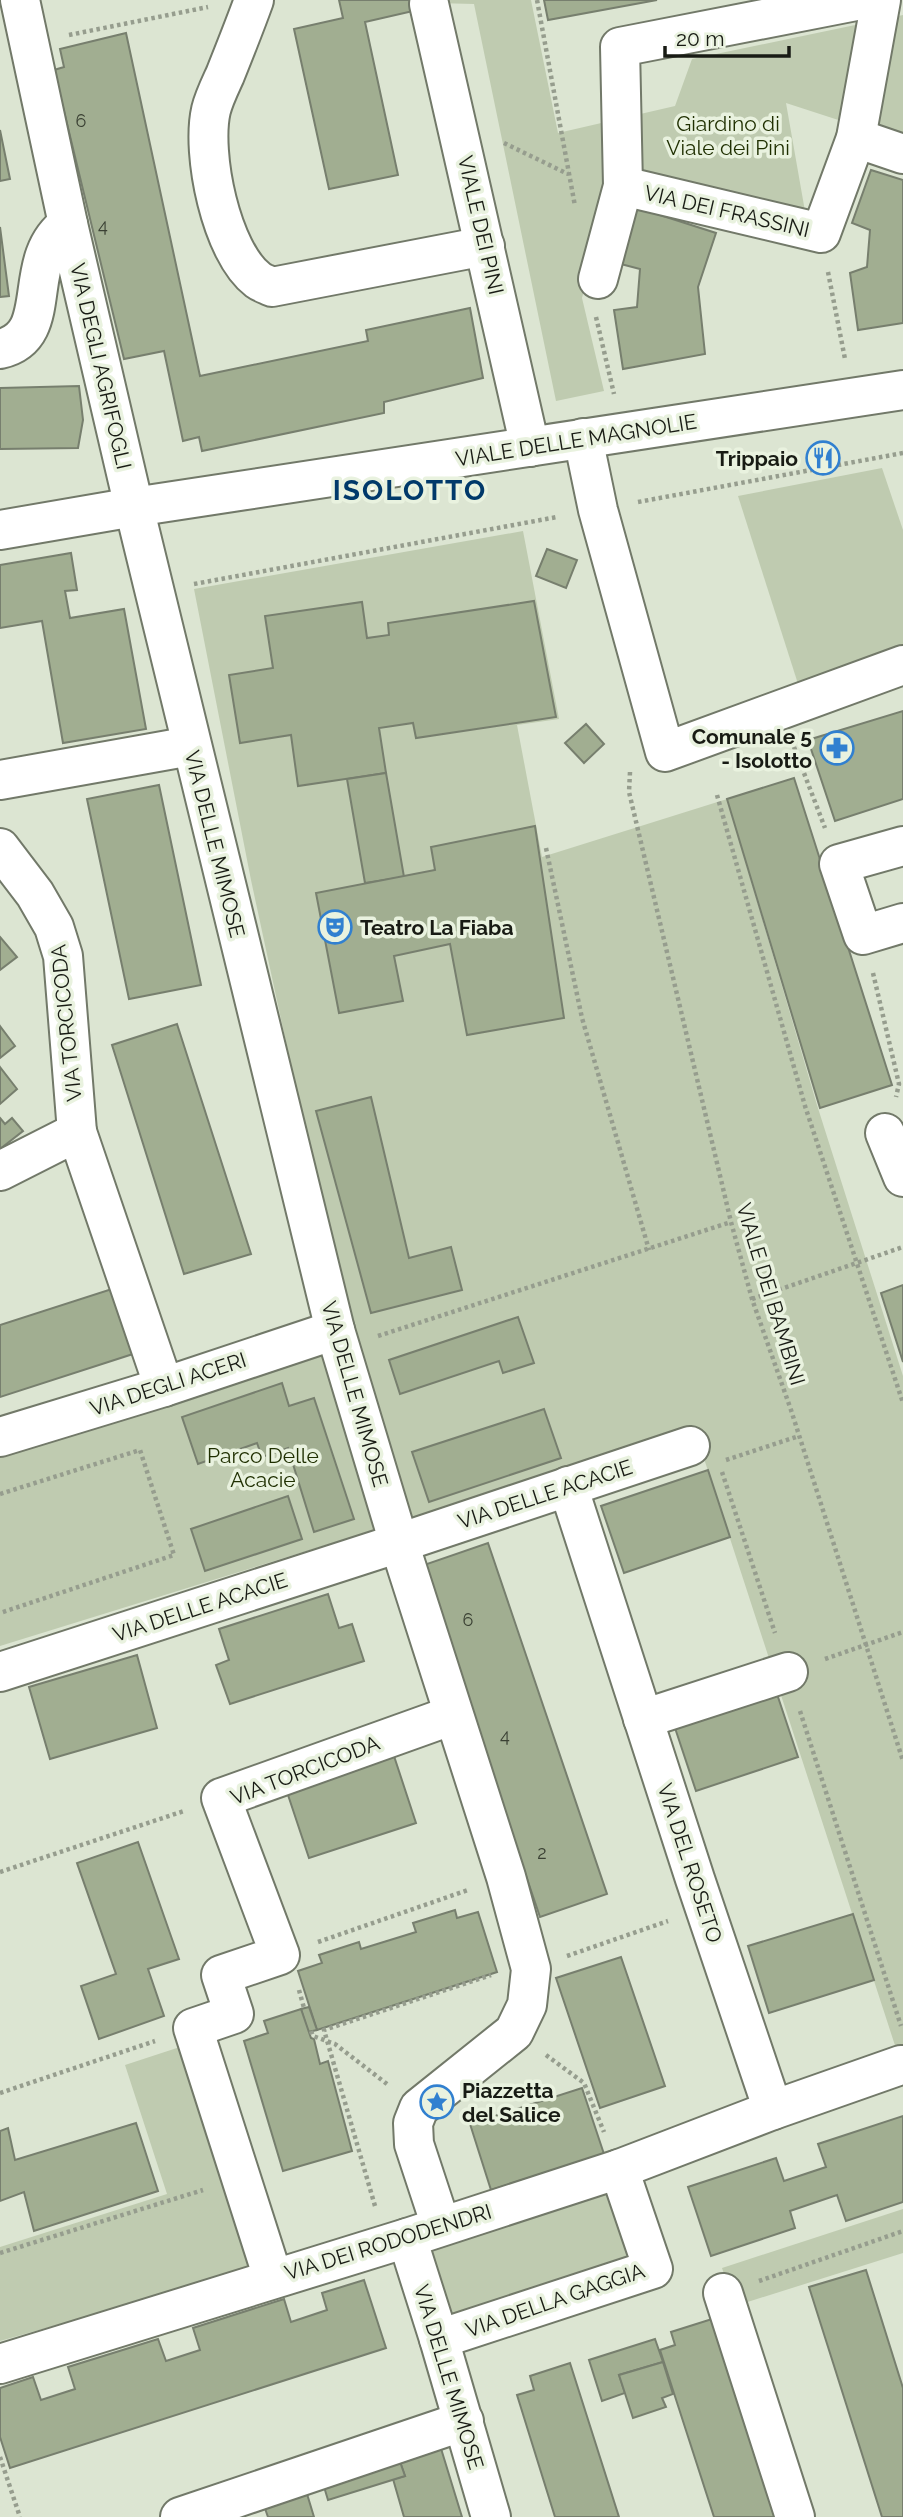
<svg xmlns="http://www.w3.org/2000/svg" width="903" height="2517" font-family="Raleway,sans-serif">
	<style>
		.green { fill: #bfcbb0 }
		.building { fill: #a1ae91; stroke: #777f6e; stroke-width: 2 }
		.lines { fill: none; stroke-linecap: round; stroke-linejoin: round }
		.minor-casing { stroke: #727969; stroke-width: 42 }
		.path { stroke: #969d8e; stroke-width: 4.5; stroke-dasharray: 3.5 3.5; stroke-linecap: butt }
		.minor { stroke: #fff; stroke-width: 38 }
		.labels { text-anchor: middle; dominant-baseline: central; stroke-width: 7; stroke-linejoin: round; paint-order: stroke }
		.number-label { font-size: 18px; fill: #3a4033 }
		.park-label { font-size: 21px; fill: #1f2f00; stroke: #e9f2df }
		.street-label { font-size: 21px; fill: #181b14; stroke: #e9f2df }
		.poi-label { font-size: 21px; font-weight: bold; fill: #181b14; stroke: #e9f2df; text-anchor: end }
		.district-label { font-size: 28px; font-weight: bold; letter-spacing: 2px; fill: #01396a; stroke: #e9f2df }
	</style>
	<rect width="100%" height="100%" fill="#dce5d2"/>
	<!-- green -->
	<g class="green">
		<path d="M 434,0 L 531,0 L 558,133 L 675,106 L 692,59 L 903,15 L 903,141 L 786,103 L 806,217 L 614,171 L 582,298 L 604,391 L 556,401 L 474,4 L 435,3 Z"/>
		<path d="M 882,468 L 903,530 L 903,654 L 799,687 L 738,496 Z"/>
		<path d="M 523,531 L 559,719 L 517,725 L 542,857 L 727,799 L 817,1105 L 903,1376 L 903,2070 L 695,1431 L 402,1529 L 348,1330 L 251,880 L 194,589 Z"/>
		<path d="M 325,1349 L 381,1528 L 0,1646 L 0,1452 Z"/>
		<path d="M 183,2046 L 255,2269 L 0,2341 L 0,2247 L 167,2194 L 125,2065 Z"/>
		<path d="M 612,2182 L 640,2262 L 447,2327 L 421,2246 Z"/>
		<path d="M 903,2209 L 903,2253 L 735,2306 L 722,2268 Z"/>
	</g>
	<!-- building -->
	<g class="building">
		<path d="M 339,0 L 410,0 L 413,11 L 365,22 L 398,175 L 329,189 L 294,29 L 343,18 Z"/>
		<path d="M 544,0 L 657,0 L 548,20 Z"/>
		<path d="M 126,33 L 200,376 L 368,341 L 366,330 L 470,308 L 483,378 L 384,402 L 384,413 L 202,451 L 199,437 L 183,441 L 164,351 L 124,359 L 54,70 L 64,67 L 60,49 Z"/>
		<path d="M 0,130 L 10,179 L 0,181 Z"/>
		<path d="M 871,170 L 903,180 L 903,323 L 858,330 L 850,273 L 867,267 L 870,230 L 852,223 Z"/>
		<path d="M 635,207 L 716,233 L 698,287 L 705,354 L 623,369 L 614,310 L 637,307 L 640,269 L 617,263 Z"/>
		<path d="M 0,227 L 9,296 L 0,297 Z"/>
		<path d="M 79,386 L 83,420 L 78,448 L 0,449 L 0,388 Z"/>
		<path d="M 547,549 L 577,560 L 566,588 L 536,576 Z"/>
		<path d="M 71,553 L 77,590 L 65,591 L 70,618 L 124,609 L 146,729 L 63,743 L 42,621 L 0,628 L 0,565 Z"/>
		<path d="M 534,601 L 556,717 L 416,738 L 413,723 L 379,728 L 386,773 L 298,786 L 291,735 L 240,743 L 229,675 L 273,668 L 265,616 L 362,602 L 367,638 L 389,635 L 388,623 Z"/>
		<path d="M 903,711 L 903,799 L 835,821 L 808,740 Z"/>
		<path d="M 586,724 L 604,744 L 584,763 L 565,743 Z"/>
		<path d="M 386,773 L 404,877 L 365,883 L 347,779 Z"/>
		<path d="M 794,778 L 892,1085 L 820,1108 L 727,799 Z"/>
		<path d="M 159,785 L 201,985 L 129,999 L 87,799 Z"/>
		<path d="M 535,826 L 564,1018 L 467,1035 L 450,944 L 394,956 L 403,1001 L 339,1013 L 316,893 L 435,870 L 431,847 Z"/>
		<path d="M 0,937 L 17,957 L 0,970 Z"/>
		<path d="M 177,1024 L 251,1254 L 184,1274 L 112,1045 Z"/>
		<path d="M 0,1026 L 15,1046 L 0,1058 Z"/>
		<path d="M 0,1067 L 17,1089 L 0,1104 Z"/>
		<path d="M 371,1097 L 409,1258 L 451,1247 L 462,1290 L 371,1313 L 316,1111 Z"/>
		<path d="M 0,1118 L 5,1124 L 12,1118 L 23,1131 L 0,1149 Z"/>
		<path d="M 903,1285 L 903,1362 L 881,1293 Z"/>
		<path d="M 115,1288 L 136,1353 L 0,1397 L 0,1325 Z"/>
		<path d="M 518,1317 L 534,1363 L 503,1373 L 499,1361 L 400,1394 L 389,1360 Z"/>
		<path d="M 282,1383 L 289,1406 L 314,1398 L 354,1519 L 314,1532 L 288,1448 L 262,1457 L 257,1443 L 198,1464 L 182,1417 Z"/>
		<path d="M 544,1409 L 561,1458 L 429,1502 L 412,1452 Z"/>
		<path d="M 708,1470 L 730,1537 L 624,1573 L 601,1506 Z"/>
		<path d="M 288,1496 L 302,1539 L 205,1571 L 191,1529 Z"/>
		<path d="M 488,1543 L 607,1894 L 540,1917 L 421,1566 Z"/>
		<path d="M 328,1594 L 339,1628 L 352,1624 L 364,1661 L 230,1704 L 216,1665 L 229,1660 L 219,1629 Z"/>
		<path d="M 137,1655 L 157,1728 L 50,1759 L 29,1687 Z"/>
		<path d="M 777,1694 L 798,1757 L 696,1791 L 675,1728 Z"/>
		<path d="M 393,1753 L 416,1823 L 309,1858 L 286,1789 Z"/>
		<path d="M 138,1842 L 179,1959 L 148,1969 L 164,2016 L 99,2039 L 81,1986 L 116,1974 L 77,1863 Z"/>
		<path d="M 455,1910 L 457,1918 L 478,1912 L 497,1972 L 317,2030 L 298,1971 L 322,1963 L 319,1955 L 359,1942 L 361,1949 L 416,1932 L 413,1923 Z"/>
		<path d="M 853,1914 L 874,1980 L 769,2013 L 748,1946 Z"/>
		<path d="M 621,1957 L 665,2086 L 600,2108 L 556,1978 Z"/>
		<path d="M 309,2007 L 317,2030 L 308,2032 L 301,2009 Z"/>
		<path d="M 301,2009 L 311,2038 L 314,2039 L 320,2064 L 328,2061 L 352,2151 L 283,2171 L 244,2041 L 268,2033 L 264,2021 Z"/>
		<path d="M 582,2088 L 604,2154 L 491,2190 L 470,2124 Z"/>
		<path d="M 903,2116 L 903,2202 L 846,2221 L 837,2195 L 790,2211 L 795,2228 L 711,2256 L 688,2187 L 776,2158 L 784,2181 L 826,2167 L 818,2144 Z"/>
		<path d="M 136,2123 L 158,2191 L 34,2231 L 24,2192 L 0,2201 L 0,2131 L 8,2128 L 15,2160 Z"/>
		<path d="M 866,2270 L 903,2388 L 903,2517 L 882,2517 L 809,2287 Z"/>
		<path d="M 364,2280 L 386,2348 L 10,2468 L 0,2437 L 0,2388 L 33,2377 L 41,2400 L 75,2389 L 68,2367 L 158,2339 L 166,2361 L 200,2350 L 193,2328 L 284,2299 L 291,2322 L 327,2310 L 322,2293 Z"/>
		<path d="M 712,2319 L 777,2517 L 714,2517 L 660,2350 L 675,2345 L 671,2332 Z"/>
		<path d="M 655,2339 L 663,2362 L 619,2375 L 625,2393 L 602,2401 L 589,2360 Z"/>
		<path d="M 663,2362 L 673,2394 L 662,2398 L 666,2407 L 633,2418 L 619,2375 Z"/>
		<path d="M 570,2363 L 619,2517 L 555,2517 L 517,2395 L 534,2390 L 530,2376 Z"/>
		<path d="M 439,2442 L 462,2517 L 404,2517 L 393,2479 L 405,2476 L 398,2456 Z"/>
		<path d="M 398,2456 L 405,2476 L 328,2500 L 322,2480 Z"/>
		<path d="M 304,2484 L 314,2517 L 268,2517 L 261,2497 Z"/>
	</g>
	<g class="lines">
		<defs>
			<g id="minor">
				<path d="M 20,0 L 68,224 L 134,507 L 335,1330 L 399,1543 L 506,1877 L 531,1969 L 527,2005 L 514,2032 L 419,2108 L 413,2123 L 414,2144 L 441,2226"/>
				<path d="M 254,0 C 245,25 235,50 225,75 C 220,86 214,98 211,110 C 201,153 221,252 258,280 C 262,283 268,285 272,287 L 485,246"/>
				<path d="M 429,4 L 530,447"/>
				<path d="M 856,138 L 903,154"/>
				<path d="M 623,186 L 821,233 L 856,138 L 881,0"/>
				<path d="M 598,279 L 623,186 L 620,47 L 861,0"/>
				<path d="M 0,349 C 58,336 18,260 68,224"/>
				<path d="M 583,438 L 598,510 L 665,752 L 903,665"/>
				<path d="M 0,530 L 134,507 L 903,390"/>
				<path d="M 0,780 L 191,746"/>
				<path d="M 903,846 L 839,864 L 863,935 L 903,923"/>
				<path d="M 0,848 L 35,894 L 54,927 L 63,956 L 77,1132 L 0,1171"/>
				<path d="M 77,1132 L 164,1387"/>
				<path d="M 885,1133 L 903,1177"/>
				<path d="M 0,1437 L 164,1387 L 335,1330"/>
				<path d="M 568,1486 L 695,1879 L 773,2110"/>
				<path d="M 0,1672 L 399,1543 L 690,1446"/>
				<path d="M 643,1719 L 788,1672"/>
				<path d="M 407,2238 L 439,2339 L 491,2517"/>
				<path d="M 273,2278 L 193,2028 L 234,2014 L 221,1975 L 280,1955 L 221,1798 L 453,1715"/>
				<path d="M 723,2293 L 795,2517"/>
				<path d="M 439,2339 L 653,2269 L 619,2169"/>
				<path d="M 0,2364 L 407,2238 L 619,2169 L 773,2110 L 901,2065"/>
				<path d="M 180,2517 L 464,2421"/>
			</g>
		</defs>
		<!-- minor casing -->
		<use href="#minor" class="minor-casing"/>
		<!-- path -->
		<g class="path">
			<path d="M 537,0 L 575,206"/>
			<path d="M 69,35 L 208,7"/>
			<path d="M 504,143 L 568,174"/>
			<path d="M 828,272 L 845,359"/>
			<path d="M 596,317 L 614,394"/>
			<path d="M 638,502 L 903,453"/>
			<path d="M 194,584 L 557,517"/>
			<path d="M 794,747 L 825,828"/>
			<path d="M 630,772 L 629,792 L 731,1222 L 752,1299 L 791,1410 L 903,1761"/>
			<path d="M 717,795 L 805,1106 L 903,1403"/>
			<path d="M 546,848 L 582,1018 L 649,1250"/>
			<path d="M 873,973 L 899,1084 L 896,1097"/>
			<path d="M 752,1299 L 903,1247"/>
			<path d="M 378,1336 L 731,1222"/>
			<path d="M 726,1460 L 799,1436"/>
			<path d="M 722,1472 L 775,1633"/>
			<path d="M 0,1494 L 140,1450 L 174,1555 L 0,1613"/>
			<path d="M 825,1659 L 903,1632"/>
			<path d="M 800,1711 L 901,2026"/>
			<path d="M 0,1872 L 184,1811"/>
			<path d="M 318,1942 L 468,1890"/>
			<path d="M 567,1956 L 668,1921"/>
			<path d="M 299,1990 L 304,2008"/>
			<path d="M 311,2031 L 313,2036 L 335,2044 L 387,2084"/>
			<path d="M 546,2055 L 584,2083 L 604,2132"/>
			<path d="M 0,2093 L 155,2041"/>
			<path d="M 375,2206 L 324,2030 L 491,1975"/>
			<path d="M 0,2253 L 203,2190"/>
			<path d="M 759,2281 L 903,2231"/>
			<path d="M 0,2457 L 20,2517"/>
		</g>
		<!-- minor -->
		<use href="#minor" class="minor"/>
	</g>
	<!-- icons -->
	<defs>
		<symbol id="restaurant-ring" viewBox="-11 -11 22 22"><circle r="9.5" fill="#e9f2df" stroke="#3180d0" stroke-width="1.5"/><path d="M-5-6h1v4h1v-4h1v4h1v-4h1v5L-1.5 .5V6h-2V.5L-5-1ZM5-6V6H3V1.5H1.5Q1.5-4 5-6Z" fill="#3180d0"/></symbol>
		<symbol id="pharmacy-ring" viewBox="-11 -11 22 22"><circle r="9.5" fill="#e9f2df" stroke="#3180d0" stroke-width="1.5"/><path d="M-2-6h4v4h4v4h-4v4h-4v-4h-4v-4h4Z" fill="#3180d0"/></symbol>
		<symbol id="theatre-ring" viewBox="-11 -11 22 22"><circle r="9.5" fill="#e9f2df" stroke="#3180d0" stroke-width="1.5"/><path d="M-5-5.5Q0-4 5-5.5V0Q5 5 0 6Q-5 5-5 0ZM-3.3-2.5H-1v1.5H-3.3ZM1-2.5H3.3v1.5H1ZM-2.8 1Q0 5.5 2.8 1Z" fill="#3180d0"/></symbol>
		<symbol id="sight-ring" viewBox="-11 -11 22 22"><circle r="9.5" fill="#e9f2df" stroke="#3180d0" stroke-width="1.5"/><path d="M0-6L1.8-2.2L6-1.7L2.9 1.2L3.7 5.4L0 3.3L-3.7 5.4L-2.9 1.2L-6-1.7L-1.8-2.2Z" fill="#3180d0"/></symbol>
	</defs>
	<g fill-rule="evenodd">
		<use href="#restaurant-ring" x="804" y="439" width="38" height="38"/>
		<use href="#pharmacy-ring" x="818" y="729" width="38" height="38"/>
		<use href="#theatre-ring" x="316" y="908" width="38" height="38"/>
		<use href="#sight-ring" x="418" y="2083" width="38" height="38"/>
	</g>
	<g class="labels">
		<!-- number labels -->
		<g class="number-label">
			<text x="81" y="120">6</text>
			<text x="103" y="225">4</text>
			<text x="468" y="1619">6</text>
			<text x="505" y="1735">4</text>
			<text x="542" y="1852">2</text>
		</g>
		<!-- park labels -->
		<g class="park-label">
			<text x="728" y="123">Giardino di<tspan x="728" dy="24">Viale dei Pini</tspan></text>
			<text x="263" y="1455">Parco Delle<tspan x="263" dy="24">Acacie</tspan></text>
		</g>
		<!-- street labels -->
		<g class="street-label">
			<text transform="translate(727 211) rotate(13)">VIA DEI FRASSINI</text>
			<text transform="translate(481 225) rotate(77)">VIALE DEI PINI</text>
			<text transform="translate(101 366) rotate(77)">VIA DEGLI AGRIFOGLI</text>
			<text transform="translate(576 440) rotate(-9)">VIALE DELLE MAGNOLIE</text>
			<text transform="translate(215 844) rotate(76)">VIA DELLE MIMOSE</text>
			<text transform="translate(66 1023) rotate(-96)">VIA TORCICODA</text>
			<text transform="translate(771 1294) rotate(73)">VIALE DEI BAMBINI</text>
			<text transform="translate(168 1384) rotate(-18)">VIA DEGLI ACERI</text>
			<text transform="translate(355 1394) rotate(74)">VIA DELLE MIMOSE</text>
			<text transform="translate(545 1494) rotate(-18)">VIA DELLE ACACIE</text>
			<text transform="translate(200 1607) rotate(-18)">VIA DELLE ACACIE</text>
			<text transform="translate(305 1770) rotate(-21)">VIA TORCICODA</text>
			<text transform="translate(690 1863) rotate(72)">VIA DEL ROSETO</text>
			<text transform="translate(388 2242) rotate(-17)">VIA DEI RODODENDRI</text>
			<text transform="translate(555 2300) rotate(-19)">VIA DELLA GAGGIA</text>
			<text transform="translate(449 2377) rotate(73)">VIA DELLE MIMOSE</text>
		</g>
		<!-- poi labels -->
		<g class="poi-label">
			<text x="798" y="458">Trippaio</text>
			<text x="812" y="736">Comunale 5<tspan x="812" dy="24">- Isolotto</tspan></text>
			<text x="360" y="927" text-anchor="start">Teatro La Fiaba</text>
			<text x="462" y="2090" text-anchor="start">Piazzetta<tspan x="462" dy="24">del Salice</tspan></text>
		</g>
		<!-- district labels -->
		<g class="district-label">
			<text x="410" y="490">ISOLOTTO</text>
		</g>
	</g>
	<!-- scale -->
	<path d="M665 46v10h124v-10" fill="none" stroke="#181b14" stroke-width="3.5"/>
	<text x="676" y="46" font-size="21" fill="#181b14" stroke="#e9f2df" stroke-width="5" paint-order="stroke">20 m</text>
</svg>
